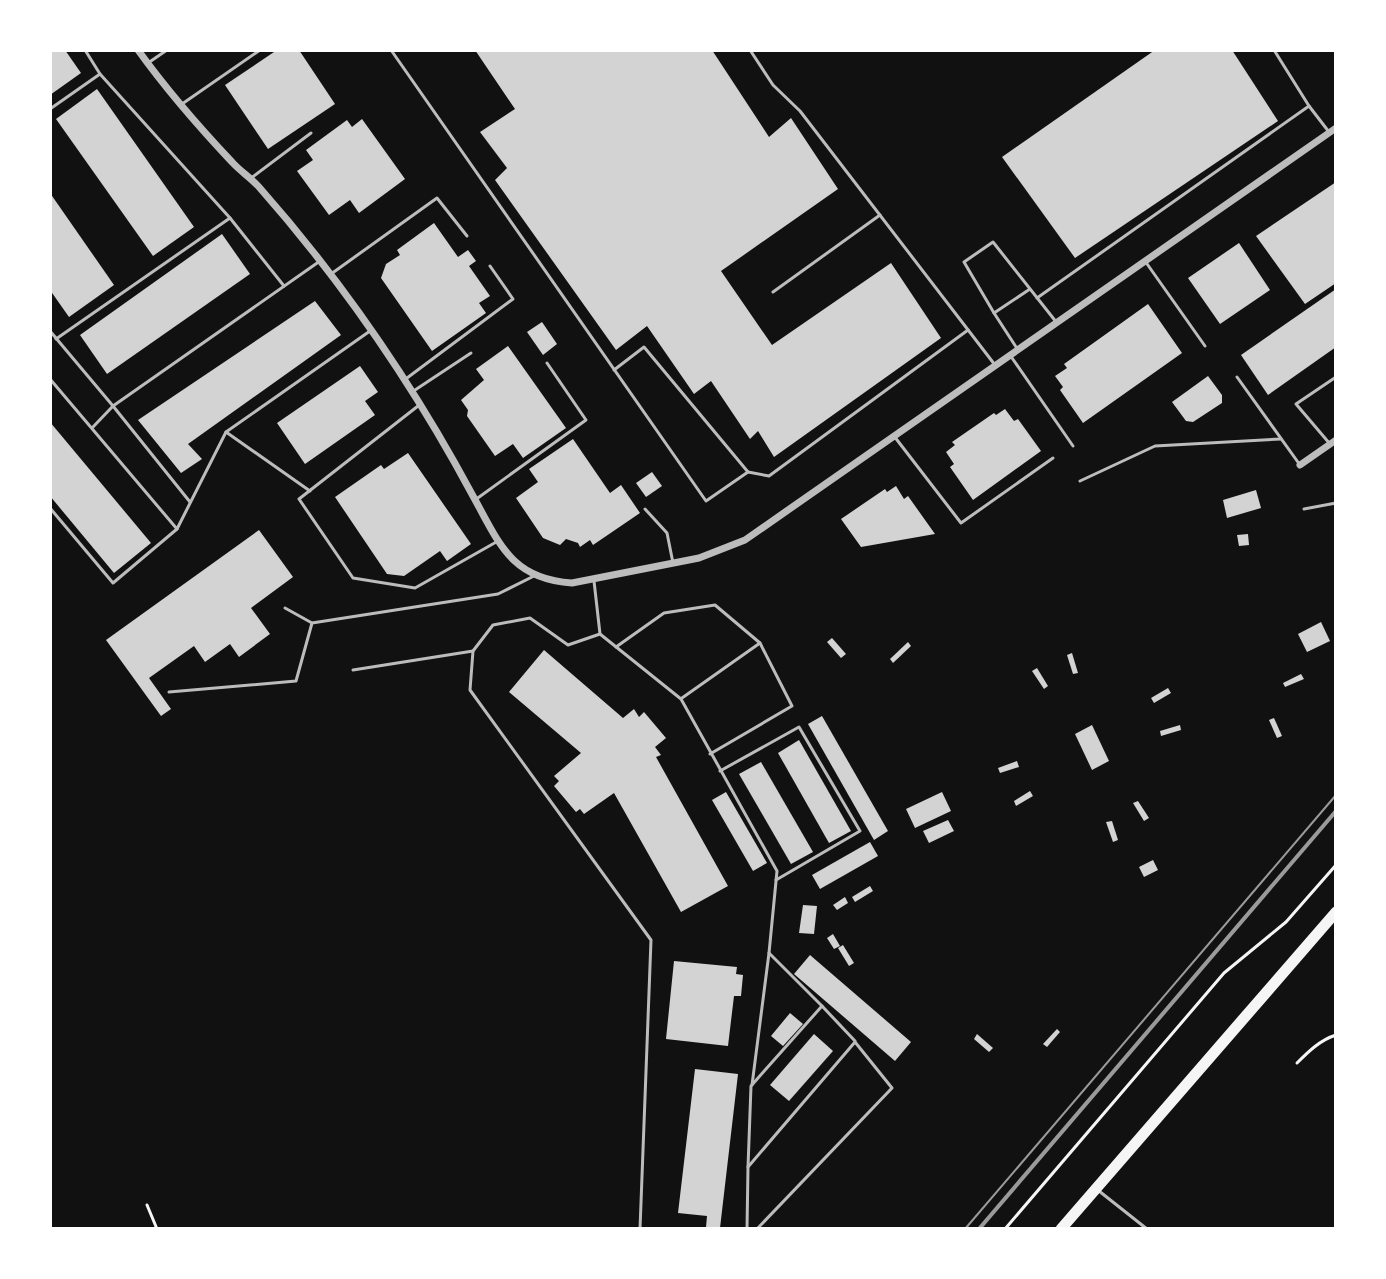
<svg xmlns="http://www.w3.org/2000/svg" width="1386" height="1279" font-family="Quicksand,sans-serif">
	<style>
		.building { fill: #d3d3d3 }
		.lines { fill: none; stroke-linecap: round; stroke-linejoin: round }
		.path { stroke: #f5f5f5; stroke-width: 3 }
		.service { stroke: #bcbcbc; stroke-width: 3 }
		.minor { stroke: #bcbcbc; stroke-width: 7 }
		.primary { stroke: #f5f5f5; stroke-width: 11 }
		.tram { stroke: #9a9a9a; stroke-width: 2 }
		.rail { stroke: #9a9a9a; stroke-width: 4 }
	</style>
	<rect width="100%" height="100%" fill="#111"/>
	<!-- building -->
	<g class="building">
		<path d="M 50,50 L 65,50 L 81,73 L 50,95 Z"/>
		<path d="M 277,50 L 299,50 L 335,104 L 268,149 L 225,85 Z"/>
		<path d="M 475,50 L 712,50 L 769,137 L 791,118 L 838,189 L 721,271 L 772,345 L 891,263 L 941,338 L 774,457 L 758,431 L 750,439 L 711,381 L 694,394 L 647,326 L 616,350 L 495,180 L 507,168 L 480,132 L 515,109 Z"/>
		<path d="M 1155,50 L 1232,50 L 1278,121 L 1075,258 L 1002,157 Z"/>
		<path d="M 97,89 L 194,227 L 153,256 L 56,119 Z"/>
		<path d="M 362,119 L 405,179 L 359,213 L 350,200 L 329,215 L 297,171 L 313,160 L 306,150 L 347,120 L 352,127 Z"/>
		<path d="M 1336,182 L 1336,283 L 1305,304 L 1256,236 Z"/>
		<path d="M 50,193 L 114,285 L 69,317 L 50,290 Z"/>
		<path d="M 434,223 L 458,257 L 468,250 L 476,261 L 469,266 L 490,296 L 479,303 L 486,313 L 432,351 L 381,278 L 386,264 L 400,255 L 397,250 Z"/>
		<path d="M 222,234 L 250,274 L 107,374 L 80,335 Z"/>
		<path d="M 1239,243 L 1270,290 L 1220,324 L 1188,278 Z"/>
		<path d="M 1336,289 L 1336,347 L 1268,395 L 1241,355 Z"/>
		<path d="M 315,301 L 341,335 L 188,444 L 202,459 L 181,473 L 138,420 Z"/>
		<path d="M 1148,304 L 1182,353 L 1083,423 L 1060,390 L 1063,387 L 1055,376 L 1067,368 L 1064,364 Z"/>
		<path d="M 542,322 L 557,344 L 543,355 L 527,332 Z"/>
		<path d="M 508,346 L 566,428 L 523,458 L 513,444 L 495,456 L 467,416 L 468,410 L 461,400 L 484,380 L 476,369 Z"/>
		<path d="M 360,366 L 378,392 L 365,401 L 375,415 L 305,464 L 277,423 Z"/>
		<path d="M 1208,376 L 1222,395 L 1222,403 L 1193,422 L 1186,421 L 1172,402 Z"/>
		<path d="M 1005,409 L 1014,421 L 1018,419 L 1041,451 L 973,500 L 950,467 L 954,464 L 946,452 L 955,445 L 952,442 L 994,413 L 996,415 Z"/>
		<path d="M 50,422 L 151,543 L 114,573 L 50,496 Z"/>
		<path d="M 573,439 L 610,493 L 621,485 L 640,513 L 593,545 L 590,540 L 580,547 L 578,543 L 566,539 L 560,545 L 543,538 L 516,498 L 538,482 L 529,469 Z"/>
		<path d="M 408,453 L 471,544 L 447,561 L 440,551 L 404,576 L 387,574 L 335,497 L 381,465 L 384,469 Z"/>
		<path d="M 652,472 L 662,486 L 646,497 L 636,483 Z"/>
		<path d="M 896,486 L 904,499 L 908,496 L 935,534 L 861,547 L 841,519 L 885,489 L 887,492 Z"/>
		<path d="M 1256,490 L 1261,508 L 1227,518 L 1223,500 Z"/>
		<path d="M 259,530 L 293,577 L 251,608 L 270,634 L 239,657 L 230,644 L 205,662 L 194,646 L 149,678 L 171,709 L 161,716 L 106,640 Z"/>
		<path d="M 1248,534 L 1249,545 L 1239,546 L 1237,535 Z"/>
		<path d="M 1321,622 L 1330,641 L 1307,652 L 1298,634 Z"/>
		<path d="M 832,638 L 846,654 L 841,658 L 827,642 Z"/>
		<path d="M 908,642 L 911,646 L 893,663 L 890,659 Z"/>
		<path d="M 544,650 L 623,718 L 634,709 L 639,717 L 644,712 L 666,738 L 655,747 L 661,755 L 656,757 L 728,886 L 681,912 L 614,793 L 584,814 L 580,809 L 576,812 L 554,786 L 559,781 L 554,776 L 581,753 L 509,692 Z"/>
		<path d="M 1072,653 L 1078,673 L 1073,674 L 1067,655 Z"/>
		<path d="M 1037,668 L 1048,686 L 1044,689 L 1032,671 Z"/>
		<path d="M 1301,674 L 1304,679 L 1285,687 L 1283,683 Z"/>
		<path d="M 1168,688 L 1171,693 L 1154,703 L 1151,698 Z"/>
		<path d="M 822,716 L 888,831 L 874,840 L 808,724 Z"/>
		<path d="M 1274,718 L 1282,736 L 1277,738 L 1269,720 Z"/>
		<path d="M 1092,725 L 1109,761 L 1092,770 L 1075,734 Z"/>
		<path d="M 1180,725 L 1181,730 L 1161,736 L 1160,731 Z"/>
		<path d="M 799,740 L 851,831 L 829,843 L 778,753 Z"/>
		<path d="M 1017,761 L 1019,767 L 1000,773 L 998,768 Z"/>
		<path d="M 761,762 L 813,852 L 791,864 L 739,774 Z"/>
		<path d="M 1030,791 L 1033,796 L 1016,806 L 1014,801 Z"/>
		<path d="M 726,792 L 767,863 L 753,871 L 712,800 Z"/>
		<path d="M 942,792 L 951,811 L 915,828 L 906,809 Z"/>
		<path d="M 1138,801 L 1149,818 L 1144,821 L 1133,803 Z"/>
		<path d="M 948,820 L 954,831 L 929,843 L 923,831 Z"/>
		<path d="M 1112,821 L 1118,840 L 1113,842 L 1106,822 Z"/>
		<path d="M 870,842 L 878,856 L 820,889 L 812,875 Z"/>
		<path d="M 1153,860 L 1158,870 L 1144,877 L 1139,867 Z"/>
		<path d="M 870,886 L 873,891 L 855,902 L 852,897 Z"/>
		<path d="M 845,897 L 848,903 L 837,910 L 833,905 Z"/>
		<path d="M 803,905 L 817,906 L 814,934 L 799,933 Z"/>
		<path d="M 833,934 L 840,946 L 834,949 L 827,938 Z"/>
		<path d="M 843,945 L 854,963 L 849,966 L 838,948 Z"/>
		<path d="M 810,955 L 911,1042 L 895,1061 L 794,974 Z"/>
		<path d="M 674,961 L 737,967 L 736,974 L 743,975 L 741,996 L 734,996 L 728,1046 L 666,1039 Z"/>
		<path d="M 790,1013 L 803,1024 L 783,1046 L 771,1036 Z"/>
		<path d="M 1057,1029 L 1060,1032 L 1047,1047 L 1043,1044 Z"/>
		<path d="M 814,1034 L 833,1051 L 789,1101 L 770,1085 Z"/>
		<path d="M 977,1034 L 993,1048 L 989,1052 L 974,1039 Z"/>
		<path d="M 695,1069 L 738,1074 L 720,1228 L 706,1227 L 707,1216 L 678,1213 Z"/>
	</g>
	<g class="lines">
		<!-- path -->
		<g class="path">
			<path d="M 1297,1063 C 1308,1052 1320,1040 1336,1035"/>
			<path d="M 147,1205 L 157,1229"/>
			<path d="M 1005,1229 L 1224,973 L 1286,922 L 1336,865"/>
		</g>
		<!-- service -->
		<g class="service">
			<path d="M 85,50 L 100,74 L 230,218"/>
			<path d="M 391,50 L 706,501 L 748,472 L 644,347 L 614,370"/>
			<path d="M 750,50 L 773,85 L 800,111 L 995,365"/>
			<path d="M 1274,50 L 1309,106 L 1329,132"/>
			<path d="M 148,63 L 167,50"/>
			<path d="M 182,104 L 260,50"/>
			<path d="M 50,109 L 100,74"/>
			<path d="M 250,179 L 311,133"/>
			<path d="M 1145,261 L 1205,346"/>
			<path d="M 331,274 L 437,198 L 467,236"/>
			<path d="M 1030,289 L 994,313 L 964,262 L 993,242 L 1057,323"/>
			<path d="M 773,292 L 880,215"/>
			<path d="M 1037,298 L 1309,106"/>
			<path d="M 994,313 L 1018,350"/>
			<path d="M 50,331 L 113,406 L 320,261"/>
			<path d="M 56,339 L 230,218 L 284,286"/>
			<path d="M 1010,355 L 1073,446"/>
			<path d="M 1237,377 L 1300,465"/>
			<path d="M 407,378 L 513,299 L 490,266"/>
			<path d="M 50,379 L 177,529"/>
			<path d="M 412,392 L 471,353"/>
			<path d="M 418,406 L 299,499 L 353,578 L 415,588 L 498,541"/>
			<path d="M 93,427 L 113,406 L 190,502"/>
			<path d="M 226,432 L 310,491"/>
			<path d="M 894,436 L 961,523 L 1053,458"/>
			<path d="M 1330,444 L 1296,404 L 1336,377"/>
			<path d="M 748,472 L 769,476 L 968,330"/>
			<path d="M 1080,481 L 1155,446 L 1281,439"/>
			<path d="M 475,500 L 586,420 L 547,363"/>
			<path d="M 50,508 L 113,583 L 177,529 L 226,432 L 370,331"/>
			<path d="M 645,509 L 667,533 L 673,563"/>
			<path d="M 1304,509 L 1336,503"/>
			<path d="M 594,581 L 600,634 L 681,699 L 777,871 L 769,953"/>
			<path d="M 285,608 L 312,623"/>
			<path d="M 600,634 L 568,645 L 530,618 L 493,625 L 473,651 L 470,690 L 651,940 L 640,1229"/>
			<path d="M 616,647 L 664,613 L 715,605 L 760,643 L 792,706 L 710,754"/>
			<path d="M 353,670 L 473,651"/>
			<path d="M 169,692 L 296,681 L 312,623 L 498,594 L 534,576"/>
			<path d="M 682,698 L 760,643"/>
			<path d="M 720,771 L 799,727 L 860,831 L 776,880"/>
			<path d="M 752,1085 L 769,953 L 822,1006"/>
			<path d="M 748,1167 L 751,1086 L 822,1006 L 855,1041"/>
			<path d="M 1099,1191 L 1147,1229"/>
			<path d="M 747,1229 L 748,1167 L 855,1042 L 892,1088 L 757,1229"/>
		</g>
		<!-- minor -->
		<g class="minor">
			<path d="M 138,50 C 166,89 199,127 232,162 C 240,171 251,178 259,187 C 342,281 414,386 473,496 C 499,543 511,579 572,583 L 699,558 L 745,540 L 1336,128"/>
			<path d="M 1300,465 L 1336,440"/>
		</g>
		<!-- primary -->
		<path class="primary" d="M 1061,1229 L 1336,912"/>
		<!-- tram -->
		<path class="tram" d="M 965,1229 L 1336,795"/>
		<!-- rail -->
		<path class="rail" d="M 979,1229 L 1336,811"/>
	</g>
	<!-- border -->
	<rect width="1386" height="1279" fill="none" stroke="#ffffff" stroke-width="104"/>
</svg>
